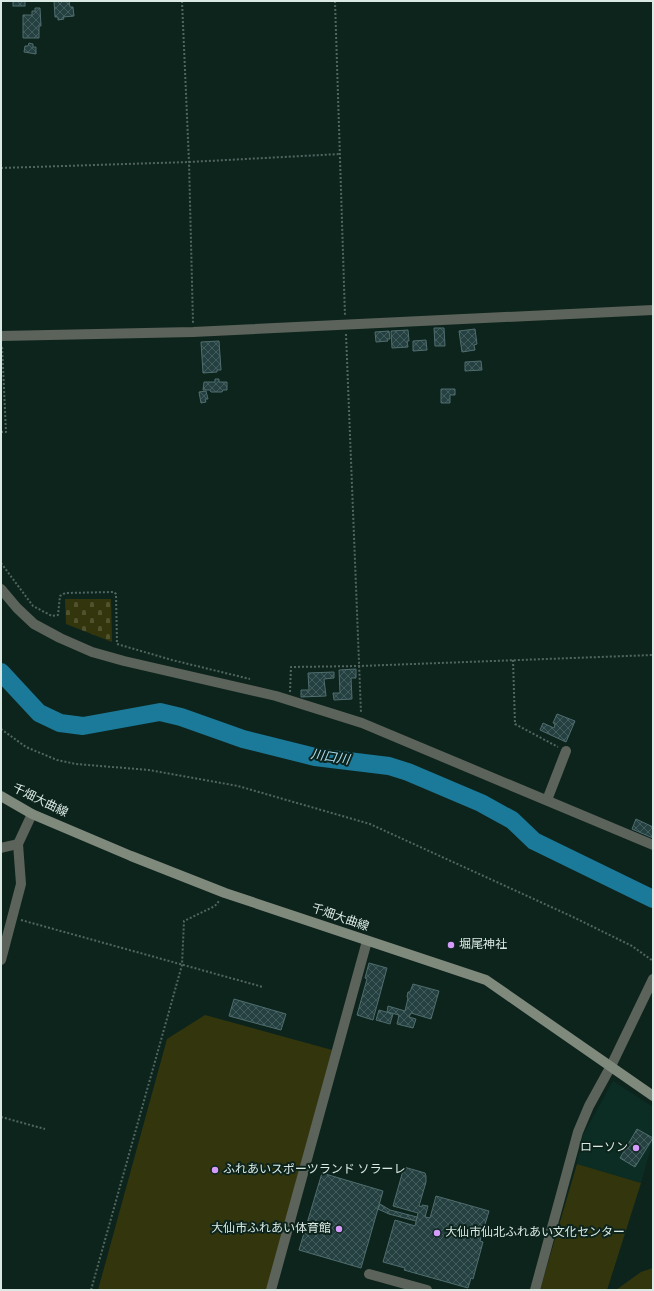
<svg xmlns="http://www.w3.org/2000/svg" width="654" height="1291" font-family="Overpass,'Noto Sans JP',sans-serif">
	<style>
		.built { fill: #0b2d24 }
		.cemetery { fill: url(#cemetery-stones) }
		.garden { fill: #33360d }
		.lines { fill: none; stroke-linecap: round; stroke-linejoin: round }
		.river { stroke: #1b7999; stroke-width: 18 }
		.building { fill: url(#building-cross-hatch); stroke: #506d6e }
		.path { stroke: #526660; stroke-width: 2; stroke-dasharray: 2 2; stroke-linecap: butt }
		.minor { stroke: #5c635b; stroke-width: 10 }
		.tertiary { stroke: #5c635b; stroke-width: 10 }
		.secondary { stroke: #7f8a7d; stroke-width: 10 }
		.poi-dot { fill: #d59bfb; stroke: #0d241d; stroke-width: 1.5 }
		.labels { text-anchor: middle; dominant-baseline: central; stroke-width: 4; stroke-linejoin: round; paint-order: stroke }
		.street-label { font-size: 12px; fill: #dbe9e4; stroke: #0d241d }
		.poi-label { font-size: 12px; fill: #dbe9e4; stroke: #0d241d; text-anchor: start }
		.water-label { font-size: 13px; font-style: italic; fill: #aadcf1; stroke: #0d241d }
	</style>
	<defs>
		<pattern id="cemetery-stones" width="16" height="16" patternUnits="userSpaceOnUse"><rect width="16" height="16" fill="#33360d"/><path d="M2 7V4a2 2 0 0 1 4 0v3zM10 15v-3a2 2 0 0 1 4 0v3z" fill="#505330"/></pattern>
		<pattern id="building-cross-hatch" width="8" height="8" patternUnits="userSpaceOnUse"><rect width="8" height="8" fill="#254041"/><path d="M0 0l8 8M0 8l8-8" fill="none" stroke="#445c5c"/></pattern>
	</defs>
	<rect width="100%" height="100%" fill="#0d241d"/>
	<!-- built -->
	<path class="built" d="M 613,1081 L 653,1107 L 653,1140 L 641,1183 L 577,1164 L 583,1135 Z"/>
	<!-- cemetery -->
	<path class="cemetery" d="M 65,599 L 111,599 L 112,642 L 66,624 Z"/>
	<!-- garden -->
	<g class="garden">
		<path d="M 205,1015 L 332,1050 L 267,1290 L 98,1290 L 167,1039 Z"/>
		<path d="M 577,1164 L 641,1183 L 607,1290 L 540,1290 Z"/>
		<path d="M 653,1268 L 653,1290 L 616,1290 L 641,1272 Z"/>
	</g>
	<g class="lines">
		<!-- river -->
		<path class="river" d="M 1,672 L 39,713 L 60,723 L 83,726 L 160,712 L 181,717 L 243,739 L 315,757 L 389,766 L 408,772 L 481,803 L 512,820 L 534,841 L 653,899"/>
	</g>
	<!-- building -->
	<g class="building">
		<rect x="13" y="1" width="12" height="5"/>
		<path d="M 54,1 L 69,1 L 70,7 L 73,7 L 74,16 L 63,17 L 64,19 L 58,20 L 58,17 L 55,17 Z"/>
		<path d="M 35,8 L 40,8 L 41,26 L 39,26 L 39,38 L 23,38 L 23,15 L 32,15 L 32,11 L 35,11 Z"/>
		<path d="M 29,43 L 33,44 L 33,47 L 36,47 L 36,54 L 24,52 L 25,46 L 28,46 Z"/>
		<path d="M 434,328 L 444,328 L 445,346 L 435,346 Z"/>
		<path d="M 475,329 L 477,344 L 474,345 L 475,350 L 462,352 L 459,331 Z"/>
		<path d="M 408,330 L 409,341 L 407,341 L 408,347 L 392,348 L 391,331 Z"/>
		<path d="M 389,331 L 390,339 L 387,339 L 388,341 L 376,342 L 375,332 Z"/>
		<path d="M 426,340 L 427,350 L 413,351 L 413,341 Z"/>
		<path d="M 219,341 L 221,370 L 217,370 L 217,372 L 203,373 L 201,342 Z"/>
		<path d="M 481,361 L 482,370 L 465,371 L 465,362 Z"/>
		<path d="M 215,379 L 219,379 L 219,382 L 227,382 L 227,390 L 223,390 L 222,392 L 211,392 L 210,390 L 203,390 L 204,382 L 215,382 Z"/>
		<path d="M 441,389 L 455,389 L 455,395 L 450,395 L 450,403 L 441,403 Z"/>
		<path d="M 206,391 L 208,399 L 205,399 L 206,402 L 201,403 L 199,392 Z"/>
		<path d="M 356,669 L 356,678 L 351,678 L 352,699 L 334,700 L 333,693 L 340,693 L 339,670 Z"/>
		<path d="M 334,672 L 334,678 L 324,679 L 326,696 L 301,697 L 301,690 L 309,690 L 308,673 Z"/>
		<path d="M 557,714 L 575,721 L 566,742 L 540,730 L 543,723 L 554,728 L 555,724 L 553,723 Z"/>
		<path d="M 636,819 L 653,827 L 653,838 L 632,829 Z"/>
		<path d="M 369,963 L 387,968 L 373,1020 L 357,1015 L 367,979 L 365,978 Z"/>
		<path d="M 413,984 L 439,991 L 431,1019 L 411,1013 L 409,1017 L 416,1019 L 413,1028 L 397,1024 L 399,1015 L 387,1012 L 388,1006 L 405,1011 L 408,998 L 407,997 L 408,992 L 410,992 Z"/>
		<path d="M 234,999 L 286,1014 L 281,1030 L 229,1016 Z"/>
		<path d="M 379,1010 L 393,1014 L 390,1024 L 376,1020 Z"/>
		<path d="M 637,1129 L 653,1138 L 635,1167 L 620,1158 Z"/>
		<path d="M 404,1167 L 425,1173 L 426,1176 L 426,1182 L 419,1206 L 422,1207 L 422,1205 L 428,1206 L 425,1217 L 430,1218 L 436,1196 L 489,1211 L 480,1241 L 483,1242 L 473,1279 L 471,1278 L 468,1288 L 404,1270 L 405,1268 L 383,1262 L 395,1220 L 415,1226 L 418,1213 L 393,1206 Z"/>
		<path d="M 322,1173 L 383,1191 L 361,1268 L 299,1250 Z"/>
		<path d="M 380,1204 L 390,1210 L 417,1217 L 416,1221 L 389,1214 L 378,1209 Z"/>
	</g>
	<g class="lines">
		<!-- path -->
		<g class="path">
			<path d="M 182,1 L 189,162 L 193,323"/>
			<path d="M 335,1 L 345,316"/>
			<path d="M 1,168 L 189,162 L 340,154"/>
			<path d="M 346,334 L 361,713"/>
			<path d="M 1,432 L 6,432 L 2,345"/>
			<path d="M 1,563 L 33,606 L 52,616 L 58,615 L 60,596 L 65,593 L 114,592 L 116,594 L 117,644 L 172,660 L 250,679"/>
			<path d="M 513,660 L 515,724 L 558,747"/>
			<path d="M 290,692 L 291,667 L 360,666 L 653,655"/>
			<path d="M 1,729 L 26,747 L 57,760 L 76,764 L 149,770 L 238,786 L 370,824 L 573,917 L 632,946 L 653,961"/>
			<path d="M 21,920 L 263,987"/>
			<path d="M 1,1117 L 45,1129"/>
			<path d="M 91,1290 L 182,965 L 184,921 L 215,906 L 219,901"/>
		</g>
		<!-- minor -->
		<g class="minor">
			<path d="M 1,336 L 193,332 L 653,310"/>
			<path d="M 1,589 L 17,608 L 34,624 L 60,638 L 92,652 L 124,661 L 276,696 L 362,723 L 653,845"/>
			<path d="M 547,800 L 566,751"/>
			<path d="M 1,848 L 18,844"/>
			<path d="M 1,960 L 21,884 L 18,844 L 32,814"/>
			<path d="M 369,1274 L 427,1290"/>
			<path d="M 271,1290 L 367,941"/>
		</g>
		<!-- tertiary -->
		<path class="tertiary" d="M 535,1290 L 578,1132 L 589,1106 L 611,1066 L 653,979"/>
		<!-- secondary -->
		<path class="secondary" d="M 1,796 L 32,814 L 131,856 L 225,893 L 486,980 L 653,1096"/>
	</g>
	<!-- markers -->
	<g class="poi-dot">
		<circle cx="451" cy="945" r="4"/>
		<circle cx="636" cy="1148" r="4"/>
		<circle cx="215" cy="1170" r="4"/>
		<circle cx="339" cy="1229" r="4"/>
		<circle cx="437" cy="1233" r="4"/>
	</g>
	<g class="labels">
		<!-- street labels -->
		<g class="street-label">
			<text transform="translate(40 801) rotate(26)">千畑大曲線</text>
			<text transform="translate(340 918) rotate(19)">千畑大曲線</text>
		</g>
		<!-- poi labels -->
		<g class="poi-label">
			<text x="459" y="945">堀尾神社</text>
			<text x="628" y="1148" text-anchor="end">ローソン</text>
			<text x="223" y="1170">ふれあいスポーツランド ソラーレ</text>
			<text x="331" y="1229" text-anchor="end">大仙市ふれあい体育館</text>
			<text x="445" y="1233">大仙市仙北ふれあい文化センター</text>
		</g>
		<!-- water labels -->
		<g class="water-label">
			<text transform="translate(330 758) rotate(9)">川口川</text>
		</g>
	</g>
	<!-- border -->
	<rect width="654" height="1291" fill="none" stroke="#dbe9e4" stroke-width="4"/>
</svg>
